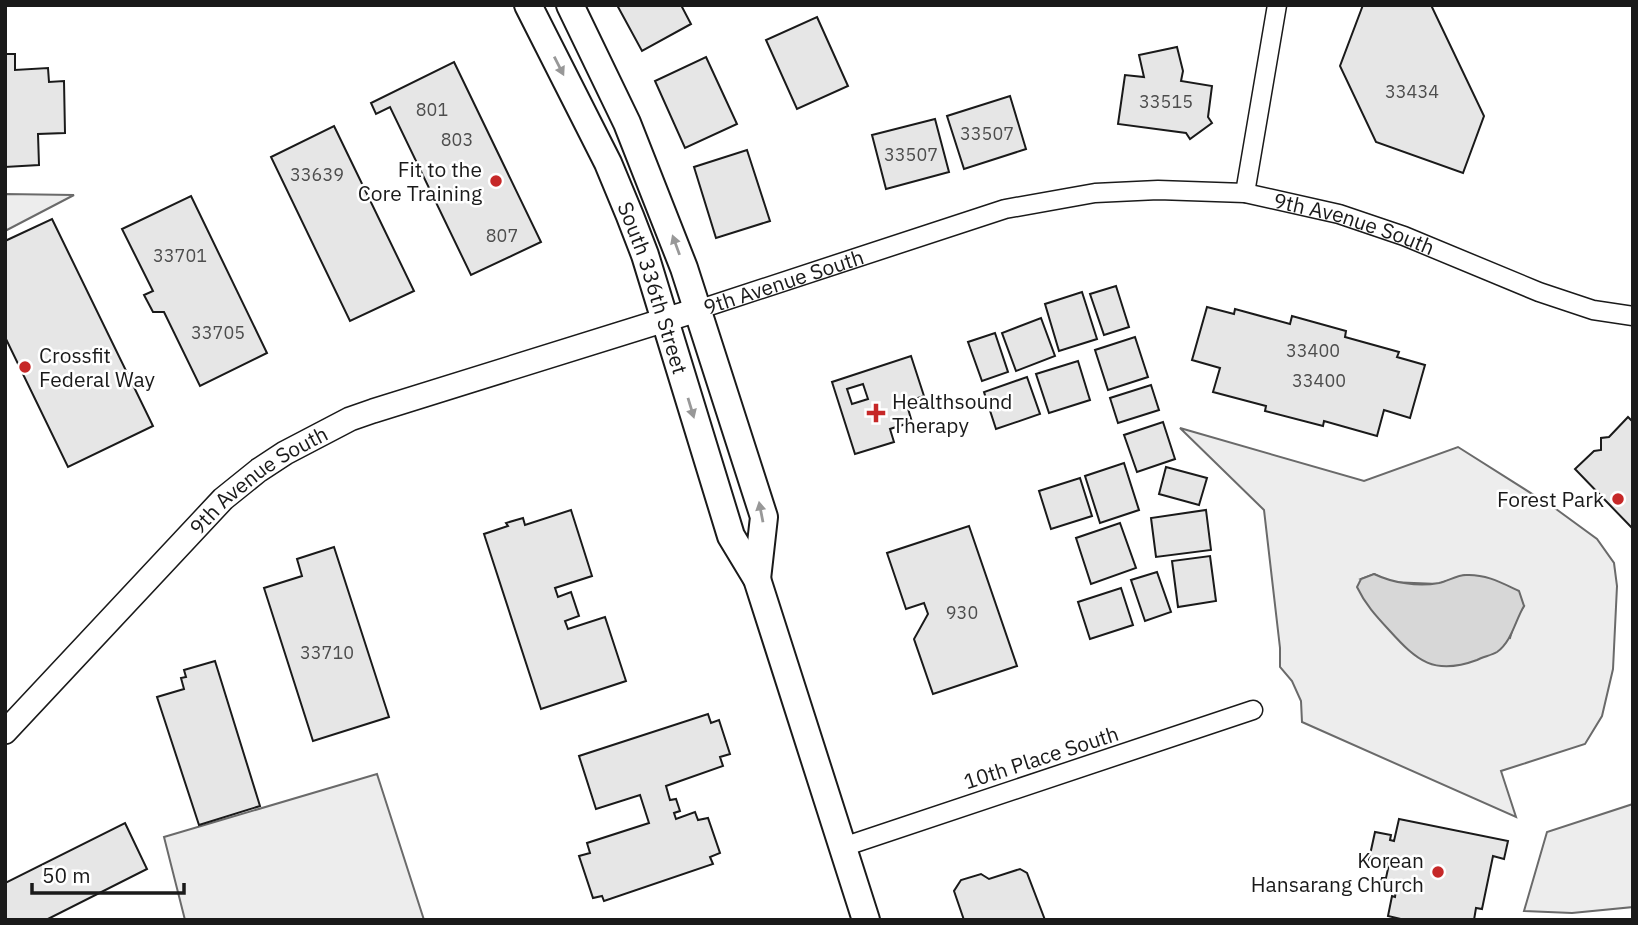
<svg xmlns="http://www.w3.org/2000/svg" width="1638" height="925" font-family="'IBM Plex Sans',sans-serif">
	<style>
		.built { fill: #ededed; stroke: #6a6a6a; stroke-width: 2; fill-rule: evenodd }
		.water { fill: #d7d7d7; stroke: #6a6a6a; stroke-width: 2 }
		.building { fill: #e6e6e6; stroke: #1a1a1a; stroke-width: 2; fill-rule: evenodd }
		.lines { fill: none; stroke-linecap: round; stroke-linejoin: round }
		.minor-casing { stroke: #1a1a1a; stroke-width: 21 }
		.tertiary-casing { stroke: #1a1a1a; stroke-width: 26 }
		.secondary-casing { stroke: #1a1a1a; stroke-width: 30 }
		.minor { stroke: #fff; stroke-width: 18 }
		.tertiary { stroke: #fff; stroke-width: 23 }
		.secondary { stroke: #fff; stroke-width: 26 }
		.oneway { fill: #989898 }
		.poi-dot { fill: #c62828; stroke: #fff; stroke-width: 2.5 }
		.labels { text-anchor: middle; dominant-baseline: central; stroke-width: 5; stroke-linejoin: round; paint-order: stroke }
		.number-label { font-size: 18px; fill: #4d4d4d }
		.poi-label { font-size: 21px; fill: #1a1a1a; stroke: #fff; text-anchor: end }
		.street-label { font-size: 21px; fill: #1a1a1a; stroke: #fff }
	</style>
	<rect width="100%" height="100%" fill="#fff"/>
	<!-- built -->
	<g class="built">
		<path d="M 5,194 L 74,195 L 5,231 Z"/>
		<path d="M 1180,428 L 1364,481 L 1458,447 L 1556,509 L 1597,539 L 1614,563 L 1617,586 L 1613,669 L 1602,716 L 1585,744 L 1501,771 L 1516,817 L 1302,722 L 1301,701 L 1292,681 L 1280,667 L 1280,648 L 1264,510 ZM 1374,574 L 1390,582 L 1438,584 L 1465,575 L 1524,606 L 1516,618 L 1510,638 L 1361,579 Z"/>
		<path d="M 377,774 L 424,920 L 185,920 L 164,837 Z"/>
		<path d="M 1633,804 L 1633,907 L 1572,913 L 1524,911 L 1547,832 Z"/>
	</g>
	<!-- water -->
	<path class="water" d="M 1374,574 C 1393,583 1418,587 1439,583 C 1448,581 1457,575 1466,575 C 1486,574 1502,583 1519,591 L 1524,606 C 1515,621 1512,641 1497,652 C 1492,655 1483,657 1477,660 C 1434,676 1417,661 1389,630 C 1376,616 1365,604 1357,587 L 1361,579 Z"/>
	<!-- building -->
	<g class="building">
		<path d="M 617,5 L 681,5 L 691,24 L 642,51 Z"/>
		<path d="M 1363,5 L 1431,5 L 1484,116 L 1463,173 L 1376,142 L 1340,66 Z"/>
		<path d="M 817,17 L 848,86 L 797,109 L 766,40 Z"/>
		<path d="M 1177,47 L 1183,71 L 1181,81 L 1212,86 L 1208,117 L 1212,123 L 1190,139 L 1186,133 L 1118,124 L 1125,75 L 1144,77 L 1139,55 Z"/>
		<path d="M 5,54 L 15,54 L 15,70 L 48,68 L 49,82 L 64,81 L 65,133 L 38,134 L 39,165 L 5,167 Z"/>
		<path d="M 706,57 L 737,124 L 685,148 L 655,81 Z"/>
		<path d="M 454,62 L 541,242 L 471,275 L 390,107 L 376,114 L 371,103 Z"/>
		<path d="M 1010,96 L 1026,149 L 964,169 L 947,116 Z"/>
		<path d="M 935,119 L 949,172 L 886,189 L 872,135 Z"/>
		<path d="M 334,126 L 414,291 L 350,321 L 271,157 Z"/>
		<path d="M 747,150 L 770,221 L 716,238 L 694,167 Z"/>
		<path d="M 191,196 L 267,353 L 200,386 L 164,312 L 153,312 L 144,295 L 153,291 L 122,229 Z"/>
		<path d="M 52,219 L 153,426 L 68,467 L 5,337 L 5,241 Z"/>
		<path d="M 1116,286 L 1129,327 L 1104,335 L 1090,294 Z"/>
		<path d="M 1082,292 L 1097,339 L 1059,351 L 1045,304 Z"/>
		<path d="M 1207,307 L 1234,314 L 1235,309 L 1290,324 L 1292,316 L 1346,331 L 1345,337 L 1399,352 L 1397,357 L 1425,365 L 1410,418 L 1384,410 L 1377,436 L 1324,421 L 1323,426 L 1265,411 L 1266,406 L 1213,392 L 1220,368 L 1192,360 Z"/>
		<path d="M 1041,318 L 1055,356 L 1016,371 L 1002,333 Z"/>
		<path d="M 995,333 L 1008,372 L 982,381 L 968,342 Z"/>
		<path d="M 1135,337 L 1148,377 L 1108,390 L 1095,350 Z"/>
		<path d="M 911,356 L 924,396 L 906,402 L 912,422 L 890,429 L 894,442 L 855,454 L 832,382 ZM 863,384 L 868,399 L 852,404 L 847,389 Z"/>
		<path d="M 1078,361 L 1090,400 L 1049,413 L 1036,374 Z"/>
		<path d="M 1027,377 L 1040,414 L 996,429 L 984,392 Z"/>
		<path d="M 1151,385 L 1159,410 L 1118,423 L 1110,398 Z"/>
		<path d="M 1628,417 L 1633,422 L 1633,529 L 1575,469 L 1594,451 L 1601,450 L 1601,438 L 1609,437 Z"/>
		<path d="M 1163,422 L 1175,459 L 1137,472 L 1124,435 Z"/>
		<path d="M 1124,463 L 1139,510 L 1100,523 L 1085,476 Z"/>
		<path d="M 1166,467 L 1207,478 L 1199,505 L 1159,494 Z"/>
		<path d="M 1080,478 L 1092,516 L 1051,529 L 1039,491 Z"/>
		<path d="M 571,510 L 592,576 L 555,588 L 558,597 L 571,592 L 579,616 L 565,621 L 568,629 L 605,617 L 626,681 L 541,709 L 484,534 L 508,526 L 506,523 L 523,518 L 525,525 Z"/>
		<path d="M 1206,510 L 1211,550 L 1156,557 L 1151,518 Z"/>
		<path d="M 1120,523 L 1136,568 L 1091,584 L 1076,538 Z"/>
		<path d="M 969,526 L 1017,666 L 933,694 L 914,639 L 928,614 L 924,603 L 906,609 L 887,553 Z"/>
		<path d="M 334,547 L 389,717 L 313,741 L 264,588 L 302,576 L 297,559 Z"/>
		<path d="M 1210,556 L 1216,601 L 1178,607 L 1172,561 Z"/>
		<path d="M 1157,572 L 1171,612 L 1145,621 L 1131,580 Z"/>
		<path d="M 1121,588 L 1133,625 L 1090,639 L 1078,602 Z"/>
		<path d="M 215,661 L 260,806 L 199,825 L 157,697 L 184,689 L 181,678 L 186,677 L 184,670 Z"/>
		<path d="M 708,714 L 711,723 L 719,720 L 730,754 L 720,757 L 723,766 L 666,786 L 670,800 L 676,799 L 680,811 L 674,813 L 676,819 L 695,812 L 698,820 L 708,818 L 720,853 L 710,857 L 713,864 L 604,901 L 602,896 L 593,898 L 579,856 L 590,853 L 587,843 L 649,823 L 640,795 L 596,809 L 579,756 Z"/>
		<path d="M 1399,819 L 1508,841 L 1504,859 L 1493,856 L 1482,909 L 1476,908 L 1474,920 L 1405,920 L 1388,916 L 1392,896 L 1395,897 L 1396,890 L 1380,886 L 1382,878 L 1386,878 L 1389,864 L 1384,863 L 1383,867 L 1368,864 L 1375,832 L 1391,835 L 1390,840 L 1394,841 Z"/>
		<path d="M 125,823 L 147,869 L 46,920 L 5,920 L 5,883 Z"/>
		<path d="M 1020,869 L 1027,873 L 1045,920 L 964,920 L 954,891 L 961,880 L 981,874 L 989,879 Z"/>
	</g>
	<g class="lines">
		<defs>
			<g id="minor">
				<path d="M 1245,193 L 1277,5"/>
				<path id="s1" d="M 697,310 L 1005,209 L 1095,193 L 1158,190 L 1245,193 L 1339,214 L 1404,236 L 1539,292 L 1593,310 L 1633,316"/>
				<path d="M 843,847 L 1253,710"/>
			</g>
			<g id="tertiary">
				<path id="s2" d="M 5,732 L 223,499 L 259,470 L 285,453 L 350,419 L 373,411 L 697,310"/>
			</g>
			<g id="secondary">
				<path id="s3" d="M 528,5 L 608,163 L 630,216 L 645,255 L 731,536 L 757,579 L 866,920"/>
				<path d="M 570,5 L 627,123 L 684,268 L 764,517 L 757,579"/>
			</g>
		</defs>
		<!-- minor casing -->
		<use href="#minor" class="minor-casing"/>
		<!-- tertiary casing -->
		<use href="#tertiary" class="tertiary-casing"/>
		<!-- secondary casing -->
		<use href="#secondary" class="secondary-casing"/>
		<!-- minor -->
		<use href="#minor" class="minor"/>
		<!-- tertiary -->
		<use href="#tertiary" class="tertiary"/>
		<!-- secondary -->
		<use href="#secondary" class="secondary"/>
	</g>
	<!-- one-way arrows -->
	<defs><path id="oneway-solid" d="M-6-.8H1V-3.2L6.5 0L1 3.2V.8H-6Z" transform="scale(1.75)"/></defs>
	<g class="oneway">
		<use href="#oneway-solid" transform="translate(559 66) rotate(63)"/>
		<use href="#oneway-solid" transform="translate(676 245) rotate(-110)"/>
		<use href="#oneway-solid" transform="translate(691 408) rotate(73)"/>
		<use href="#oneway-solid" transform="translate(761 512) rotate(-101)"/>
	</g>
	<!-- markers -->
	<g class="poi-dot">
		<circle cx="496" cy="181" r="7"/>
		<circle cx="25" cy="367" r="7"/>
		<path d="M872.5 402.5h7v7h7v7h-7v7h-7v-7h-7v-7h7z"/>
		<circle cx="1618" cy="499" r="7"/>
		<circle cx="1438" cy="872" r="7"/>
	</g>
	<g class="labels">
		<!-- number labels -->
		<g class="number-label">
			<text x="1412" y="91">33434</text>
			<text x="1166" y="101">33515</text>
			<text x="432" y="109">801</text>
			<text x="987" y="133">33507</text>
			<text x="457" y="139">803</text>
			<text x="911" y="154">33507</text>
			<text x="317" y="174">33639</text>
			<text x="502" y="235">807</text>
			<text x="180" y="255">33701</text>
			<text x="218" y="332">33705</text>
			<text x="1313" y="350">33400</text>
			<text x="1319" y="380">33400</text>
			<text x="962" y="612">930</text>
			<text x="327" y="652">33710</text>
		</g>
		<!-- poi labels -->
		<g class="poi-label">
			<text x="482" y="169">Fit to the<tspan x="482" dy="24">Core Training</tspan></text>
			<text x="39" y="355" text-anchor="start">Crossfit<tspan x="39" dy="24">Federal Way</tspan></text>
			<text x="892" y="401" text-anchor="start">Healthsound<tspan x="892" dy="24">Therapy</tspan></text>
			<text x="1604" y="499">Forest Park</text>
			<text x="1424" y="860">Korean<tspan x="1424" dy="24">Hansarang Church</tspan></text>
		</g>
		<!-- street labels -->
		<g class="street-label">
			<text stroke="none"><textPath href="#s1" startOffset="679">9th Avenue South</textPath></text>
			<text stroke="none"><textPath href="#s1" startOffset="91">9th Avenue South</textPath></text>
			<text stroke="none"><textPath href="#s3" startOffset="310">South 336th Street</textPath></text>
			<text stroke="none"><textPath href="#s2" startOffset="359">9th Avenue South</textPath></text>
			<text transform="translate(1041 757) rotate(-18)">10th Place South</text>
		</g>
	</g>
	<!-- border -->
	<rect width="1638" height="925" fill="none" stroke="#1a1a1a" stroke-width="14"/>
	<!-- scale -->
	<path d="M32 883v10h152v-10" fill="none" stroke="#1a1a1a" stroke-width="3.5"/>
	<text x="42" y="883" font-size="21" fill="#1a1a1a" stroke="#ffffff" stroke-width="5" paint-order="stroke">50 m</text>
</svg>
